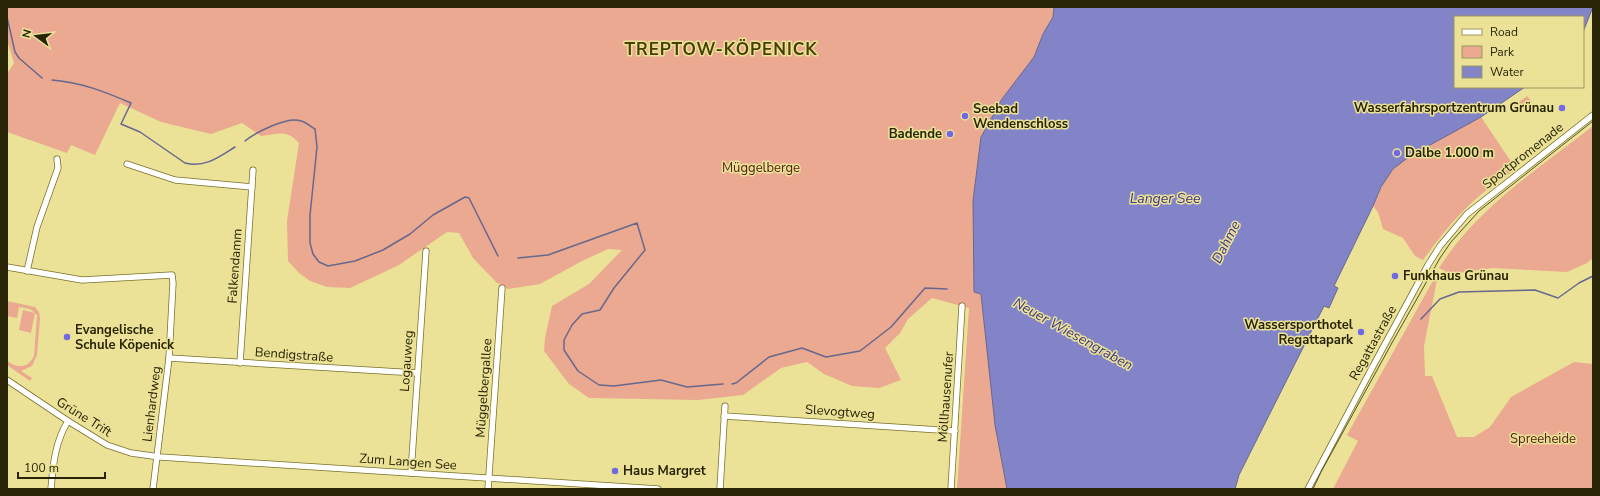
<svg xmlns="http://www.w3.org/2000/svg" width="1600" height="496" font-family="'Nunito Sans',sans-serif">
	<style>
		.green { fill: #eaa990 }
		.water { fill: #8384c8; stroke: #68678e }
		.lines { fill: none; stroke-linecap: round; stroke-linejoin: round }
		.stream { stroke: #68678e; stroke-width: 1.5 }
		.minor-casing { stroke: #797026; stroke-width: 7 }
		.minor { stroke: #fff; stroke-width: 5.5 }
		.tram { stroke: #565128; stroke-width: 1 }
		.poi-dot { fill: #7169e4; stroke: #ebe298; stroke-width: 1.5 }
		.labels { text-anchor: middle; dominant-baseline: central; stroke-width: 3; stroke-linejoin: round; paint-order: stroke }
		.poi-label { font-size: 13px; font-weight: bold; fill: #282405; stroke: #ebe298; text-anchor: start }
		.street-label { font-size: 13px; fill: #282405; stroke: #ebe298 }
		.park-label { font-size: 13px; fill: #51210c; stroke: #ebe298 }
		.water-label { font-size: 14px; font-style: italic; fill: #3c3586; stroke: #ebe298 }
		.district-label { font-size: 17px; font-weight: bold; letter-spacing: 1px; fill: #463f00; stroke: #ebe298 }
	</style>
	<rect width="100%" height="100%" fill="#ebe298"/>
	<!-- green -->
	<g class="green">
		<path d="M 7,7 L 1054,7 L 1053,17 L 1043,34 L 1034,57 L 1002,99 L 981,137 L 974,199 L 974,291 L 981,294 L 995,425 L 1007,489 L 957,489 L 969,308 L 932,298 L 908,319 L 900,333 L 885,348 L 901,380 L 879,388 L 852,386 L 824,374 L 807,362 L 781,368 L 743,395 L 698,400 L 589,398 L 569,384 L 544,351 L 545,338 L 552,306 L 589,284 L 622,250 L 608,249 L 582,261 L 540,284 L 508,289 L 496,282 L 473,258 L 459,233 L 447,232 L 399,265 L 350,288 L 327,287 L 310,281 L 299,273 L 288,261 L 287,221 L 299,143 C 287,129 278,134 261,136 L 242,123 L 211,134 L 161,122 L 120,103 L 95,155 L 71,145 L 67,153 L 7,132 L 7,74 L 14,63 L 7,40 Z"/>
		<path d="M 1527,96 L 1532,102 L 1519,113 L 1514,106 Z"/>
		<path d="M 1481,117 L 1516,169 C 1503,178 1490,187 1478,197 C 1457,215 1439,238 1423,260 L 1415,256 L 1403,238 L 1383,229 L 1378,212 L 1373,206 C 1379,193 1384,179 1394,169 C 1415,147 1454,131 1481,117 Z"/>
		<path d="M 1593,126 L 1593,258 L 1587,263 L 1567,272 L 1492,268 L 1451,274 L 1439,268 C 1477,208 1538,169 1593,126 Z"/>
		<path d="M 1439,270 L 1424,346 L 1425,376 L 1432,376 L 1457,437 L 1474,437 L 1490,427 L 1511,397 L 1574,362 L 1593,364 L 1593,489 L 1333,489 L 1358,441 L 1347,435 Z"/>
		<path d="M 7,301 L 35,307 L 39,312 L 40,318 L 37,355 L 32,366 L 21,371 L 32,378 L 30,381 L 7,365 L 7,361 C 17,368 28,369 34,356 L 37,315 L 35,313 L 31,333 L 19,330 L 23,310 L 35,313 L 30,309 L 19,307 L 17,318 L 7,316 Z"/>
	</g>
	<!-- water -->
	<path class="water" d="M 1054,7 L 1593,7 L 1583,32 L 1583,17 L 1455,17 L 1455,87 L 1525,87 L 1481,117 L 1410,156 L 1393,169 L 1381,187 L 1373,206 L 1334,286 L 1338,288 L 1329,308 L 1324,306 L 1247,459 L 1239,475 L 1235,489 L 1007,489 L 995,425 L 981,294 L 974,292 L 973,201 L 981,137 L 1002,99 L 1034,57 L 1043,34 L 1053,17 Z"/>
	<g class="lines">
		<!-- stream -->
		<g class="stream">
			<path d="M 7,17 L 15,52 L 19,58 L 42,78"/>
			<path d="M 52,80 C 83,83 103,91 131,103 L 121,124 L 140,132 L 185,163 C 205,168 219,157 235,147"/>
			<path d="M 245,141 C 256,132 288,116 301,121 C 306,122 311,127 315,129 L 317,147 L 310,215 L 310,243 L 313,254 L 319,262 L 328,266 L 355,261 L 383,250 L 410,234 L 433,215 L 465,197 L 469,198 L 498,256"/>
			<path d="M 518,258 L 548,255 L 637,223 L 645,250 L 614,288 L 600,310 L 582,314 L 572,325 L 564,340 L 564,350 L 578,371 L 599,385 L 614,386 L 661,380 L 687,387 L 723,384"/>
			<path d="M 1421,319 L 1440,299 L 1459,292 L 1535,290 L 1558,298 L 1579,283 L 1593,276"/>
			<path d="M 732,384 L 736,383 L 769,357 L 802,348 L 826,357 L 860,351 L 891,327 L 925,288 L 947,289"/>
		</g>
		<defs>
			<g id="minor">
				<path d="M 127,164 L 175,180 L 252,187"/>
				<path d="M 7,267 L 82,280 L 172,275 L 173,283 L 169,358 L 153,489"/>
				<path d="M 27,271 L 37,227 L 58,168 L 57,159"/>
				<path d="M 169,358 L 417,373"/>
				<path d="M 240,363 L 253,170"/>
				<path d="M 7,380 L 68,421 L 107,445 L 131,453 L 160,457 L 658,489"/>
				<path d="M 724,416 L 955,431"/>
				<path d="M 411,473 L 426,251"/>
				<path d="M 51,489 C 53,465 55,442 68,421"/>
				<path d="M 488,489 L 502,288"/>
				<path d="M 720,489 L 725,406"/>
				<path d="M 951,489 L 962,306"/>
				<path d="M 1308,489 L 1372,368 L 1428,265 L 1440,246 L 1467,214 L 1593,115"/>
			</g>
		</defs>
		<!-- minor casing -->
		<use href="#minor" class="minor-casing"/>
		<!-- minor -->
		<use href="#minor" class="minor"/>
		<!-- tram -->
		<path class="tram" d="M 1313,489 L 1321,472 L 1393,341 L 1440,258 L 1451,242 L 1479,211 L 1593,121"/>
	</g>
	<!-- markers -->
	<g class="poi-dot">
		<circle cx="1562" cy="108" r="4"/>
		<circle cx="965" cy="116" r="4"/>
		<circle cx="950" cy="134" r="4"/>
		<circle cx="1397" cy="153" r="4"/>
		<circle cx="1395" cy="276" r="4"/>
		<circle cx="1361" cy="332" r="4"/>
		<circle cx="67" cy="337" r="4"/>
		<circle cx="615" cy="471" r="4"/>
	</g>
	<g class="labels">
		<!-- poi labels -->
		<g class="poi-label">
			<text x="1554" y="108" text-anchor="end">Wasserfahrsportzentrum Grünau</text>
			<text x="973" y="109">Seebad<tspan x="973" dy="15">Wendenschloss</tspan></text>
			<text x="942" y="134" text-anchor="end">Badende</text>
			<text x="1405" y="153">Dalbe 1.000 m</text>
			<text x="1403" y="276">Funkhaus Grünau</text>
			<text x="1353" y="325" text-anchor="end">Wassersporthotel<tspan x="1353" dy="15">Regattapark</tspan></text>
			<text x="75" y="330">Evangelische<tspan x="75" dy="15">Schule Köpenick</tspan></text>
			<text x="623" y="471">Haus Margret</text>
		</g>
		<!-- street labels -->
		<g class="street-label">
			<text transform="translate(1523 156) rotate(-38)">Sportpromenade</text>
			<text transform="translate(235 266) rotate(-86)">Falkendamm</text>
			<text transform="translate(1373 343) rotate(-61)">Regattastraße</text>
			<text transform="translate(294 355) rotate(4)">Bendigstraße</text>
			<text transform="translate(407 361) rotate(-86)">Logauweg</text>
			<text transform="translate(484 388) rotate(-86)">Müggelbergallee</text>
			<text transform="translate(946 397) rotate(-86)">Möllhausenufer</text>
			<text transform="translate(152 404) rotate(-83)">Lienhardweg</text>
			<text transform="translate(840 412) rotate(4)">Slevogtweg</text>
			<text transform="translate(84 417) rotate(32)">Grüne Trift</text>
			<text transform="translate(408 462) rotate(4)">Zum Langen See</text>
		</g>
		<!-- park labels -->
		<g class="park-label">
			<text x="761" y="168">Müggelberge</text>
			<text x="1543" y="439">Spreeheide</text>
		</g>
		<!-- water labels -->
		<g class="water-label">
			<text x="1165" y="198">Langer See</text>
			<text transform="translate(1226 242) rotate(-63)">Dahme</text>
			<text transform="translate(1073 334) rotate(29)">Neuer Wiesengraben</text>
		</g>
		<!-- district labels -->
		<g class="district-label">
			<text x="721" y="49">TREPTOW-KÖPENICK</text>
		</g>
	</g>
	<!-- border -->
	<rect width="1600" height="496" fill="none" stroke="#282405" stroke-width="16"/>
	<!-- legend -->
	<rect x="1454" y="16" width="130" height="72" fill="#ebe298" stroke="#9d965d"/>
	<rect x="1462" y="29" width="20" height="6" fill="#ffffff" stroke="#9d965d"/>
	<text x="1490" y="36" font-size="12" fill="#282405">Road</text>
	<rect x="1462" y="46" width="20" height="12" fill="#eaa990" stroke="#9d965d"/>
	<text x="1490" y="56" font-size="12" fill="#282405">Park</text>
	<rect x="1462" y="66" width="20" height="12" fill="#8384c8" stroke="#9d965d"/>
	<text x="1490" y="76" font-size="12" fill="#282405">Water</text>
	<!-- north arrow -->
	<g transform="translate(36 36) rotate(285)" stroke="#ebe298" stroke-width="3" paint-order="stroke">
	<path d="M0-3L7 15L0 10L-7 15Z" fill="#282405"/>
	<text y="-6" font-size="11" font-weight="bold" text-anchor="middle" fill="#282405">N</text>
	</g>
	<!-- scale -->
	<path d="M18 472v6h87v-6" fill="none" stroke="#282405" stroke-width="2"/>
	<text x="24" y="472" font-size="12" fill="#282405" stroke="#ebe298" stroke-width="3" paint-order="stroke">100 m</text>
</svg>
